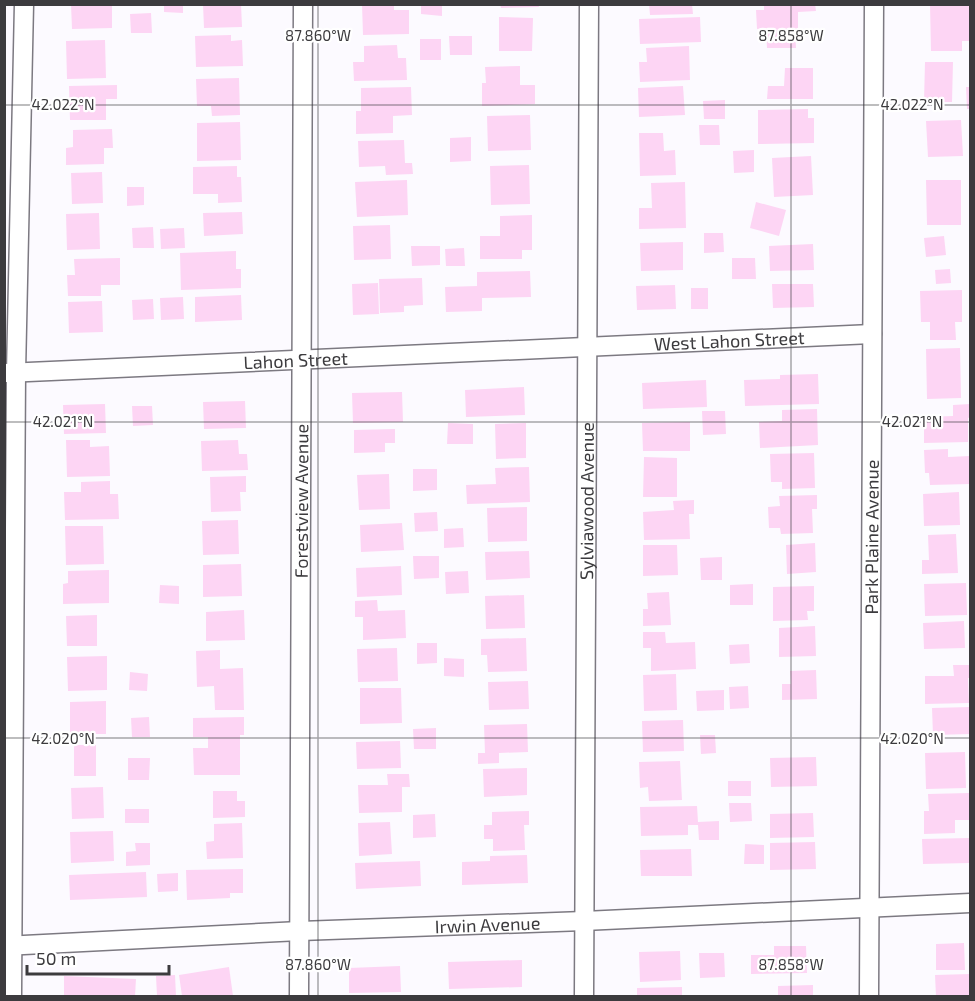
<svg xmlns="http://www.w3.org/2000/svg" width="975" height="1001" font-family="'Exo 2',sans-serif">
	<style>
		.building { fill: #fdd5f4 }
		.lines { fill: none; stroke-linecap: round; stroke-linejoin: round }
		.street-casing { stroke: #7c7981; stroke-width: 21 }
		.street { stroke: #fff; stroke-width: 18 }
		.ticks { fill: none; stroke: #3c3b3e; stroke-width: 1.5; stroke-opacity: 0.45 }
		.labels { text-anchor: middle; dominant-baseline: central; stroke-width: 4.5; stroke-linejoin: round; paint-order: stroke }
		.street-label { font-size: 18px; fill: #3c3b3e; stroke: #fff }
		.ticks-label { font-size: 15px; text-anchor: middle; fill: #3c3b3e; stroke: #fff; stroke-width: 4.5; stroke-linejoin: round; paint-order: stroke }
	</style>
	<rect width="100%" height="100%" fill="#fcfaff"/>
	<!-- building -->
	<g class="building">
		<path d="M 71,4 L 112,4 L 112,28 L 72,29 Z"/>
		<path d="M 164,4 L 183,4 L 183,13 L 164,12 Z"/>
		<path d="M 203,4 L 241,4 L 242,27 L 204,28 Z"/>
		<path d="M 362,4 L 394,4 L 394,10 L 409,10 L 409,34 L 363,35 Z"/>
		<path d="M 421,4 L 442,4 L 442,16 L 421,14 Z"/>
		<path d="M 500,4 L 538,4 L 539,7 L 501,8 Z"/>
		<path d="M 649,4 L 692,4 L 693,14 L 650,15 Z"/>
		<path d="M 764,4 L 815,4 L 816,11 L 798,12 L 798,29 L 795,29 L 796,48 L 767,48 L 766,28 L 757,29 L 756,10 L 764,10 Z"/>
		<path d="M 930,4 L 970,4 L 970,41 L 962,41 L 962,51 L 931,51 Z"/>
		<path d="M 151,13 L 152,33 L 131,33 L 130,14 Z"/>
		<path d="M 499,17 L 533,18 L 532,51 L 499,51 Z"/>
		<path d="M 700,17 L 701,42 L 640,44 L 639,19 Z"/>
		<path d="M 231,35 L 231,41 L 242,40 L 243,66 L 196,67 L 195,36 Z"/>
		<path d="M 449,36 L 472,36 L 472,55 L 450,55 Z"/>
		<rect x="420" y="39" width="21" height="21"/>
		<path d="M 105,40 L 106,78 L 67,79 L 66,41 Z"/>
		<path d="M 397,45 L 398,58 L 406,58 L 407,80 L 354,81 L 353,62 L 364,62 L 364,46 Z"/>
		<path d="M 689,46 L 690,80 L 640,82 L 639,62 L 647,62 L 646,48 Z"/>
		<path d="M 925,62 L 953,62 L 952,102 L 924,102 Z"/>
		<path d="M 520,66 L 520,85 L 535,85 L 535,104 L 482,106 L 482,83 L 486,83 L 485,67 Z"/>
		<path d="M 785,68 L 813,68 L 813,99 L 767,99 L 768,86 L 784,86 Z"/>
		<path d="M 239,78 L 240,115 L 212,116 L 211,106 L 197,106 L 196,79 Z"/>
		<path d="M 117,85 L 117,99 L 106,99 L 106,120 L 70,120 L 69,86 Z"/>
		<path d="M 683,86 L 685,115 L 639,117 L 638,88 Z"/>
		<path d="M 411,87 L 412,115 L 393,116 L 393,133 L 356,134 L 356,111 L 361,111 L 361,88 Z"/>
		<path d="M 966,87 L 970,87 L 970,109 L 967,109 Z"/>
		<path d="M 725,100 L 725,119 L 704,119 L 703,101 Z"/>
		<path d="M 808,109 L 808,118 L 814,118 L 814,143 L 758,144 L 758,110 Z"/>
		<path d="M 530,115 L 531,150 L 488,151 L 487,116 Z"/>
		<path d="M 961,120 L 963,156 L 928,157 L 926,121 Z"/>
		<path d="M 240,122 L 241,160 L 197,161 L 197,123 Z"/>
		<path d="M 699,125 L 719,125 L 720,145 L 700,145 Z"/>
		<path d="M 112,129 L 113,148 L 104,148 L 104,164 L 66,165 L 66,148 L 73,147 L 73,130 Z"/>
		<path d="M 639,133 L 663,133 L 664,151 L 675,150 L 676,175 L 640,176 Z"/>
		<path d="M 471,137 L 471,161 L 450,162 L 450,138 Z"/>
		<path d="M 404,140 L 405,163 L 412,163 L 413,174 L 386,175 L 385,166 L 359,167 L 358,141 Z"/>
		<path d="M 754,150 L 754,172 L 734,173 L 733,151 Z"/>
		<path d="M 811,156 L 813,195 L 774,197 L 772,158 Z"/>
		<path d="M 529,165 L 530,204 L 491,205 L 490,166 Z"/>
		<path d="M 237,166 L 237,177 L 241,177 L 242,202 L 218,203 L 218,194 L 193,194 L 193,167 Z"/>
		<path d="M 102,172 L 103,203 L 72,204 L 71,173 Z"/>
		<path d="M 407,180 L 408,215 L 357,217 L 355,182 Z"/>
		<path d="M 926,180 L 961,180 L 961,225 L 927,225 Z"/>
		<path d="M 685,182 L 686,228 L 639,229 L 639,208 L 652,208 L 651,183 Z"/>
		<path d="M 127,187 L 144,187 L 144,205 L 127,206 Z"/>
		<path d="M 756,202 L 786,210 L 779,236 L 750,228 Z"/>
		<path d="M 242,212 L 243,234 L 204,236 L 203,213 Z"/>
		<path d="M 99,213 L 100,249 L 67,250 L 66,214 Z"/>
		<path d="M 532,215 L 532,250 L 522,250 L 522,259 L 480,259 L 480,236 L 500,236 L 500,216 Z"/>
		<path d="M 390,225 L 391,259 L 354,260 L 353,226 Z"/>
		<path d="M 153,227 L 154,248 L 133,248 L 132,228 Z"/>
		<path d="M 184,228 L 185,248 L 161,249 L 160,229 Z"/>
		<path d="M 704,233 L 723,233 L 724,252 L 704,253 Z"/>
		<path d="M 944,236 L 946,255 L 926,257 L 924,238 Z"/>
		<path d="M 683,242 L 683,270 L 641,271 L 640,243 Z"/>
		<path d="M 813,244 L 814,270 L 770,271 L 769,246 Z"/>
		<path d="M 411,246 L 440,246 L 440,265 L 412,266 Z"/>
		<path d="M 464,248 L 465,266 L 446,266 L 445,249 Z"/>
		<path d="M 236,251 L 236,269 L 241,269 L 241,288 L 181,290 L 180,253 Z"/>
		<path d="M 120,258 L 120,285 L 101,285 L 101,296 L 68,296 L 67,275 L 75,275 L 74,259 Z"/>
		<path d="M 732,258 L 755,258 L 756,279 L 732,279 Z"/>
		<path d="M 950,269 L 951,283 L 936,284 L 935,270 Z"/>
		<path d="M 530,271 L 531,297 L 482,298 L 482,311 L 446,312 L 445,287 L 477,286 L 477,272 Z"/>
		<path d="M 422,278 L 423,305 L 404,306 L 404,312 L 380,313 L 379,279 Z"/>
		<path d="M 378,283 L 379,314 L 353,315 L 352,284 Z"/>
		<path d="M 772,284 L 813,284 L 814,307 L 773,308 Z"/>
		<path d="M 675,285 L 676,309 L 637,310 L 636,286 Z"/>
		<rect x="691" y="288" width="17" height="21"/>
		<path d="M 962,290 L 962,322 L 955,322 L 956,340 L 930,340 L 930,322 L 921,322 L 920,291 Z"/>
		<path d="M 241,295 L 242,320 L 195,322 L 195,297 Z"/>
		<path d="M 183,297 L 184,319 L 161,320 L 160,298 Z"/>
		<path d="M 153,299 L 154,319 L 133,320 L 132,300 Z"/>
		<path d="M 102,301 L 103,332 L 69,333 L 68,302 Z"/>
		<path d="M 960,348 L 961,398 L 927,399 L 926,349 Z"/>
		<path d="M 818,374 L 819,404 L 745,406 L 744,380 L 780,379 L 780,375 Z"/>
		<path d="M 706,380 L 707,407 L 643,409 L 642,383 Z"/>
		<path d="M 524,387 L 525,415 L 466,417 L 465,390 Z"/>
		<path d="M 402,392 L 403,422 L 353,423 L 352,393 Z"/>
		<path d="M 245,401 L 246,428 L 204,429 L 203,402 Z"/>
		<path d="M 105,404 L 106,433 L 64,434 L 63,405 Z"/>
		<path d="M 970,404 L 970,417 L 968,418 L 968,442 L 924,443 L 924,417 L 953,416 L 953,405 Z"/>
		<path d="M 132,406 L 152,406 L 153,425 L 133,426 Z"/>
		<path d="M 817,409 L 818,445 L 760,448 L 759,422 L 782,421 L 782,410 Z"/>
		<path d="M 702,411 L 725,411 L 726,434 L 703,435 Z"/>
		<path d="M 690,422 L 690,451 L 643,451 L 642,423 Z"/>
		<path d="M 448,423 L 473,424 L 473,444 L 447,444 Z"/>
		<path d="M 526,423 L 526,458 L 496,459 L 495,424 Z"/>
		<path d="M 395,429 L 395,443 L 385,443 L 385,452 L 354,453 L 354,430 Z"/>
		<path d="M 66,440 L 90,440 L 90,447 L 109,446 L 110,476 L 67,477 Z"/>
		<path d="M 238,440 L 239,454 L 247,454 L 248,470 L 202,471 L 201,441 Z"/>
		<path d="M 948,449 L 948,457 L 970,456 L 970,484 L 930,485 L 929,473 L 925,473 L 924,450 Z"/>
		<path d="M 814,453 L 815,488 L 782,489 L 782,482 L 771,482 L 770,454 Z"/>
		<path d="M 644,457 L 677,458 L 677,497 L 643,497 Z"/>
		<path d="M 529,467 L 530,502 L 467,504 L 466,485 L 496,484 L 495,468 Z"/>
		<path d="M 413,469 L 437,469 L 437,490 L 413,491 Z"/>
		<path d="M 389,474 L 390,509 L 359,510 L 357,475 Z"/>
		<path d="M 246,476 L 246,492 L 240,492 L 241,511 L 211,512 L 210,477 Z"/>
		<path d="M 110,481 L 110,494 L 118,494 L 119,519 L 65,520 L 64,492 L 81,492 L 81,482 Z"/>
		<path d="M 959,492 L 960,525 L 924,526 L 923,494 Z"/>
		<path d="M 817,495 L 817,509 L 812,509 L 813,533 L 781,534 L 780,528 L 769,528 L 768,507 L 780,506 L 779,496 Z"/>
		<path d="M 694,500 L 694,514 L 689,514 L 690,539 L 644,540 L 643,512 L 674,510 L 673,501 Z"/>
		<path d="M 527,507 L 527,541 L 488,542 L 487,508 Z"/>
		<path d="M 437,512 L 438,531 L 415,532 L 414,513 Z"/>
		<path d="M 238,520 L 239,554 L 203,555 L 202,521 Z"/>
		<path d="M 402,523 L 404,550 L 361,552 L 360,525 Z"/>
		<path d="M 65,526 L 103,526 L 104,564 L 66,565 Z"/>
		<path d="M 463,528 L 464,547 L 444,548 L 444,529 Z"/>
		<path d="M 956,534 L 958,573 L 922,574 L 922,560 L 929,560 L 928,535 Z"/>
		<path d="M 815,543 L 816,572 L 787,574 L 786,545 Z"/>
		<path d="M 643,545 L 677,545 L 678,575 L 643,576 Z"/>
		<path d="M 529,551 L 530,578 L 486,580 L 485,552 Z"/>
		<path d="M 413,556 L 439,556 L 439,578 L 414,579 Z"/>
		<path d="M 722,557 L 722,580 L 701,580 L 700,558 Z"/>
		<path d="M 241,564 L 242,596 L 203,597 L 203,565 Z"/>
		<path d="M 401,566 L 402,595 L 357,597 L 356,568 Z"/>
		<path d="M 109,570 L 109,603 L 63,604 L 63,584 L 68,583 L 68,571 Z"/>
		<path d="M 468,571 L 469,593 L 446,594 L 445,572 Z"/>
		<path d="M 966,583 L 967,615 L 925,616 L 924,584 Z"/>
		<path d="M 753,584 L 753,605 L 730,605 L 730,585 Z"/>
		<path d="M 160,585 L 179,586 L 179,604 L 159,603 Z"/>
		<path d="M 814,586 L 814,611 L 807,611 L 808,620 L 773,621 L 773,587 Z"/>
		<path d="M 669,592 L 671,625 L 643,626 L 643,609 L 648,609 L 647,593 Z"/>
		<path d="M 524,595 L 525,628 L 486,629 L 485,596 Z"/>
		<path d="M 377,600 L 378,611 L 405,610 L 406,638 L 363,640 L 363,617 L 355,617 L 355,601 Z"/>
		<path d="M 244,610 L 245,640 L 206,641 L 206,612 Z"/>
		<path d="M 97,615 L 97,646 L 67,646 L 66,616 Z"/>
		<path d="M 964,621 L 965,648 L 924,649 L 923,623 Z"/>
		<path d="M 815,626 L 816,656 L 779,657 L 779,628 Z"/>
		<path d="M 643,632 L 665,632 L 666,643 L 695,642 L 696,669 L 651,671 L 651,648 L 643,648 Z"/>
		<path d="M 526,638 L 527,671 L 488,672 L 487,655 L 481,655 L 481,639 Z"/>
		<path d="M 417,643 L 437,643 L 437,663 L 417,664 Z"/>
		<path d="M 749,644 L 750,663 L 730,664 L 729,645 Z"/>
		<path d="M 397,648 L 398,681 L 358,682 L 357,649 Z"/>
		<path d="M 220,650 L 220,669 L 243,668 L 244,710 L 215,710 L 214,686 L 197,687 L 196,651 Z"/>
		<path d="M 107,656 L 107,690 L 68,691 L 67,657 Z"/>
		<path d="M 444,658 L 464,659 L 464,677 L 444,676 Z"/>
		<path d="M 953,665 L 970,665 L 970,678 L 968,678 L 969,703 L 925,704 L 925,676 L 954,676 Z"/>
		<path d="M 816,670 L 817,699 L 782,700 L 782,684 L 791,684 L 790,671 Z"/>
		<path d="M 130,672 L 148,674 L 147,691 L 129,690 Z"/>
		<path d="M 676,674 L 677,710 L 644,711 L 643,675 Z"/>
		<path d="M 528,681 L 529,709 L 489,710 L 488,682 Z"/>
		<path d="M 748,686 L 749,708 L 730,709 L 729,687 Z"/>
		<path d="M 360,688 L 401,688 L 402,723 L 360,724 Z"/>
		<path d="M 724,690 L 724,710 L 697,711 L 696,691 Z"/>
		<path d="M 106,701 L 106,734 L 70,734 L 70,702 Z"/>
		<path d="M 970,707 L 970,734 L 933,735 L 932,708 Z"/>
		<path d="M 149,717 L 150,737 L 132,737 L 131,718 Z"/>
		<path d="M 244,717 L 244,735 L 240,735 L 240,775 L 194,775 L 193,748 L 208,748 L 208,737 L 193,737 L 193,718 Z"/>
		<path d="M 683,720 L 684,751 L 643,752 L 642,721 Z"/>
		<path d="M 527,724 L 528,752 L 499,753 L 499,763 L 478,764 L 478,753 L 485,753 L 484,725 Z"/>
		<path d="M 436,728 L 436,749 L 414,749 L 413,729 Z"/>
		<path d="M 700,735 L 715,735 L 716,753 L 701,754 Z"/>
		<path d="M 400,741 L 401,768 L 357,769 L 356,742 Z"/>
		<rect x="74" y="745" width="22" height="31"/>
		<path d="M 965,752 L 966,788 L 926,789 L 925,753 Z"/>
		<path d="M 816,757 L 817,786 L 771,787 L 770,758 Z"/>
		<path d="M 128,758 L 150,758 L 149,780 L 128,780 Z"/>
		<path d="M 680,761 L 682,800 L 649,801 L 648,787 L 640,788 L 639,762 Z"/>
		<path d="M 527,768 L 527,795 L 484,797 L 483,769 Z"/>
		<path d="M 387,774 L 409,774 L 410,787 L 402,787 L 402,812 L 359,813 L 358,785 L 388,785 Z"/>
		<rect x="728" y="781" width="23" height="15"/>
		<path d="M 103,787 L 104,818 L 72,819 L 71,788 Z"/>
		<path d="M 213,791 L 237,791 L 237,801 L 245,801 L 245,817 L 213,818 Z"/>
		<path d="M 969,793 L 970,820 L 955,820 L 955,833 L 924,834 L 924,811 L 929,811 L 928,794 Z"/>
		<path d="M 729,803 L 751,803 L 752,821 L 730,822 Z"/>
		<path d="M 697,806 L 698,822 L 719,821 L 719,840 L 699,840 L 698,825 L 688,825 L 688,835 L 641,836 L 640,807 Z"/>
		<rect x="125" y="809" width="24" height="14"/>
		<path d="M 529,811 L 529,825 L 524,825 L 525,850 L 493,851 L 493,839 L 484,839 L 484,825 L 492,825 L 492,812 Z"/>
		<path d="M 813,813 L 814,837 L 770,838 L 770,814 Z"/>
		<path d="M 435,814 L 436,837 L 413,838 L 413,815 Z"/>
		<path d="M 390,822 L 392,854 L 359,856 L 358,823 Z"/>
		<path d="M 242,823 L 243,858 L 207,859 L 206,842 L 214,841 L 214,824 Z"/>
		<path d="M 113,831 L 114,861 L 71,863 L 70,832 Z"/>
		<path d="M 970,838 L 970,863 L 923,864 L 922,839 Z"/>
		<path d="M 815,842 L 816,869 L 770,870 L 770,843 Z"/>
		<path d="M 135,843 L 150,843 L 150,865 L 126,866 L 126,852 L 136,851 Z"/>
		<path d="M 745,844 L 764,845 L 764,864 L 744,864 Z"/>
		<path d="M 691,849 L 692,876 L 641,876 L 640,850 Z"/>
		<path d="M 527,855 L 528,883 L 462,885 L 462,862 L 490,861 L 490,856 Z"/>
		<path d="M 420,861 L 421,886 L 356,889 L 355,863 Z"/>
		<path d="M 243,869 L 243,893 L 230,893 L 230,898 L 187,900 L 186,870 Z"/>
		<path d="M 146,872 L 147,897 L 70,900 L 69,875 Z"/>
		<path d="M 178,873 L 178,891 L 158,892 L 157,874 Z"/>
		<path d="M 964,943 L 965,970 L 936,970 L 936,944 Z"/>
		<path d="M 774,946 L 806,946 L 807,973 L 751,974 L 751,955 L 774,955 Z"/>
		<path d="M 680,951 L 681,980 L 640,982 L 639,952 Z"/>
		<path d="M 699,953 L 724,953 L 725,977 L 700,978 Z"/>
		<path d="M 522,960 L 522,987 L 449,989 L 448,962 Z"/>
		<path d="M 400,966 L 401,992 L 349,993 L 349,968 Z"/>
		<path d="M 229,967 L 233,996 L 182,996 L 179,975 Z"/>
		<path d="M 970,974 L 970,996 L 936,996 L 935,975 Z"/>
		<path d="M 175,975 L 176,996 L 157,996 L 156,976 Z"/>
		<path d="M 64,976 L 136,979 L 135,996 L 64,996 Z"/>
		<path d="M 813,985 L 813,996 L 778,996 L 778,986 Z"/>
		<path d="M 682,987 L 682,996 L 637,996 L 637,988 Z"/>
	</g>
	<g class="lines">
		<defs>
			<g id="street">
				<path id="s1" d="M 6,373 L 872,334"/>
				<path id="s2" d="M 4,946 L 300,931 L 584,921 L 970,903"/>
				<path d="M 12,996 L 16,373 L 24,4"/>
				<path id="s3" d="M 299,996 L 303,4"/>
				<path id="s4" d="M 584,996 L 589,4"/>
				<path id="s5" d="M 869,996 L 874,4"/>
			</g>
		</defs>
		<!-- street casing -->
		<use href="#street" class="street-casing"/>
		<!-- street -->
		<use href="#street" class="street"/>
	</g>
	<!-- ticks -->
	<path class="ticks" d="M 318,4 L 318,996M 791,4 L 791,996M 4,105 L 970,105M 4,422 L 970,422M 4,738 L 970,738"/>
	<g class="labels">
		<!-- street labels -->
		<g class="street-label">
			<text stroke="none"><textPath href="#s1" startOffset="724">West Lahon Street</textPath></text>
			<text stroke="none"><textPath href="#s1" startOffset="290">Lahon Street</textPath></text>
			<text stroke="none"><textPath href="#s4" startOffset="495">Sylviawood Avenue</textPath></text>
			<text stroke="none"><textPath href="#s3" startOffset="495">Forestview Avenue</textPath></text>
			<text stroke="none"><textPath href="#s5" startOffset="459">Park Plaine Avenue</textPath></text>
			<text stroke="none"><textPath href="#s2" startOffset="484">Irwin Avenue</textPath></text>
		</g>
	</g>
	<g class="ticks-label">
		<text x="318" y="41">87.860°W</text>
		<text x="791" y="41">87.858°W</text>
		<text x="63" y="110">42.022°N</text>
		<text x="912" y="110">42.022°N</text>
		<text x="63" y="427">42.021°N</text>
		<text x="912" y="427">42.021°N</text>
		<text x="63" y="744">42.020°N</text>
		<text x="912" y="744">42.020°N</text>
		<text x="318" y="970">87.860°W</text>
		<text x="791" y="970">87.858°W</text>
	</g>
	<!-- border -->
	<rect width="975" height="1001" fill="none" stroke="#3c3b3e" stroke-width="12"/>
	<!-- scale -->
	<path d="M27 965v9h142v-9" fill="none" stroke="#3c3b3e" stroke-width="3"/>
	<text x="36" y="965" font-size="18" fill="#3c3b3e" stroke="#ffffff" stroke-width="4.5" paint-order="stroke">50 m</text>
</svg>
